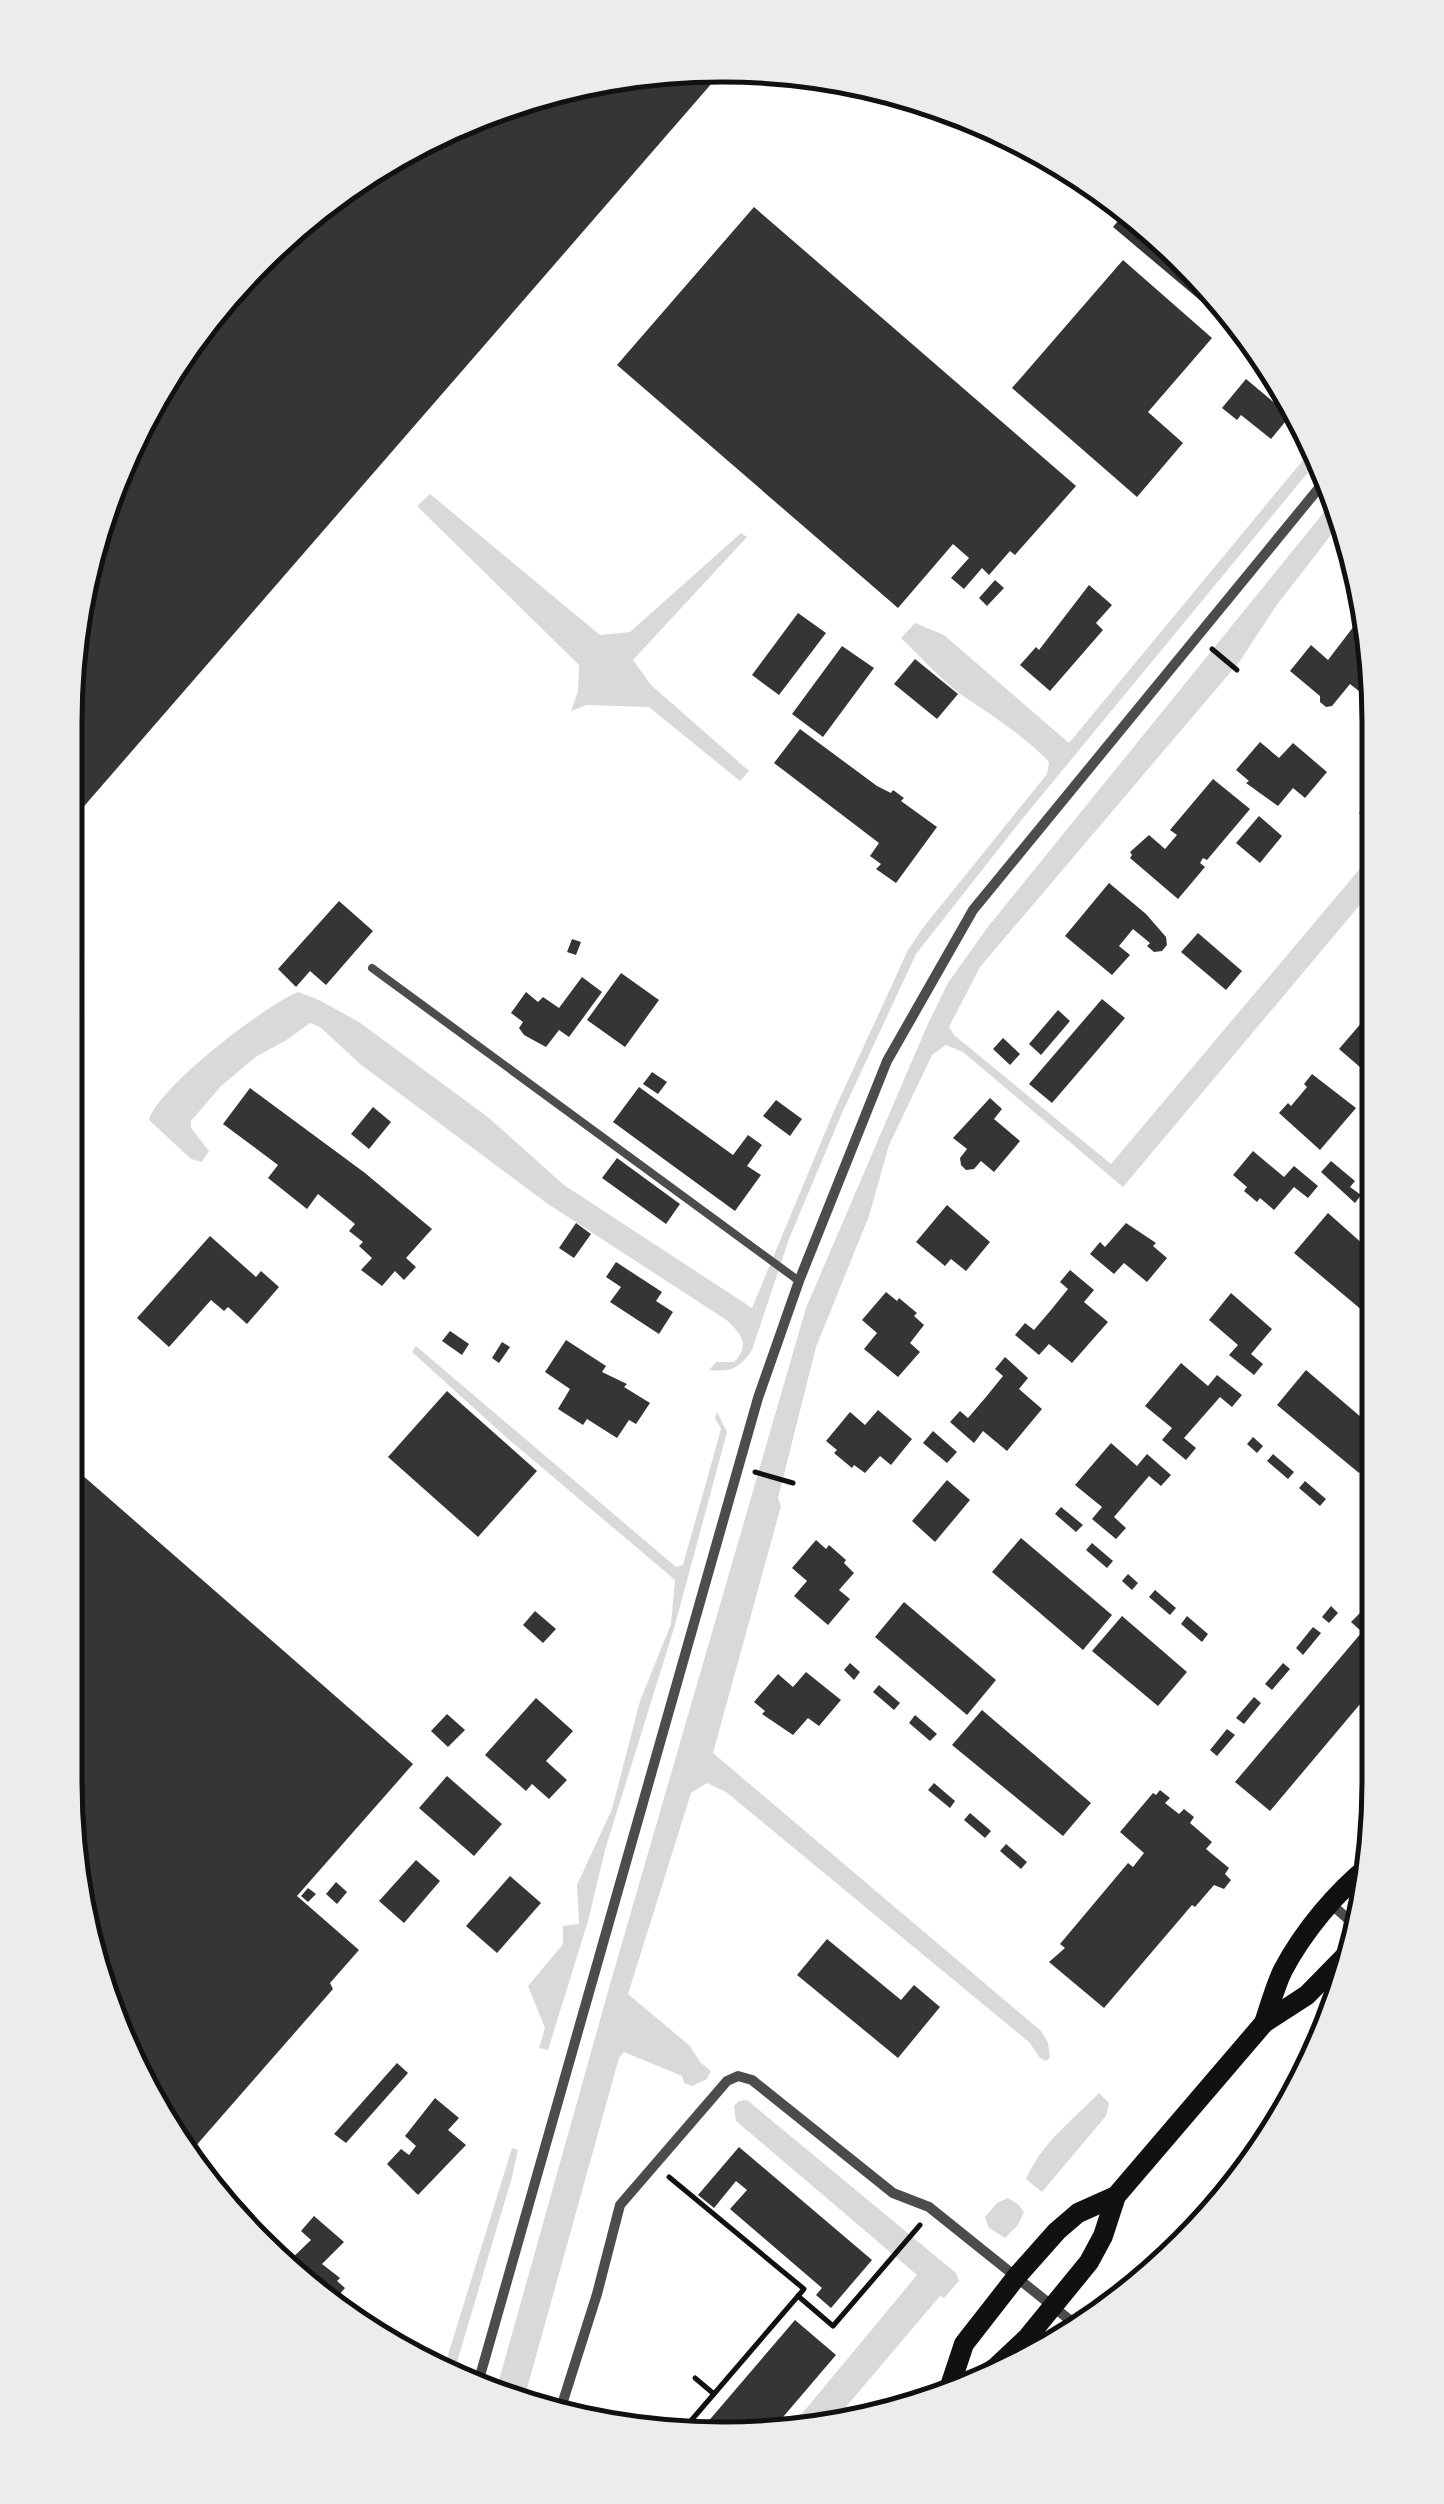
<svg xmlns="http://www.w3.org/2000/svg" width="1444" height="2504" font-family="Manrope,sans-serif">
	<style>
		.water { fill: #d9d9d9 }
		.building { fill: #353535 }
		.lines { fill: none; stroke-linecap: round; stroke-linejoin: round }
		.path { stroke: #111; stroke-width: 5 }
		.service { stroke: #4c4c4c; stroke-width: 8 }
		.minor { stroke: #4c4c4c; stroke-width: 10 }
		.secondary { stroke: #111; stroke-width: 20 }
		.rim { fill: none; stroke: #111; stroke-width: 5 }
	</style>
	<rect width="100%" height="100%" fill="#fff"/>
	<!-- water -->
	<g class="water">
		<path d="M 1313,448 L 1319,459 L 1023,818 L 916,954 L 842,1113 L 789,1239 L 752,1350 C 739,1369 731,1372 709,1370 L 716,1362 L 734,1362 C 750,1346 742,1335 728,1321 L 548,1204 L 360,1064 L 320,1027 L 310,1023 L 285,1041 L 257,1056 L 221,1086 L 191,1121 L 191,1128 L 209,1151 L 202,1162 L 191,1159 L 149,1120 C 158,1087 264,1006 298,992 L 319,1000 L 359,1022 L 489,1118 L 564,1185 L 752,1308 L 834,1111 L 908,950 L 922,929 L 1047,774 L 1049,762 C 1024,736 996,718 966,698 C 943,682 922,658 901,638 L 915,623 L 944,635 L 1069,743 Z"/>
		<path d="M 430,494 L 600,635 L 630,632 L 741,533 L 747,537 L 633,660 L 651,685 L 749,771 L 740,781 L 649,707 L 587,705 L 571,711 L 578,691 L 579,665 L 417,506 Z"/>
		<path d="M 1337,496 L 1345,517 L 1276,606 L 1240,661 L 980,967 L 949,1027 L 954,1035 L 1111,1164 L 1374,852 L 1374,888 L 1123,1187 L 963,1052 L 946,1045 L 932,1055 L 889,1145 L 869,1216 L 816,1347 L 778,1498 L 781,1506 L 713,1753 L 1041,2031 L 1048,2043 L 1050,2057 L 1046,2061 L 1040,2058 L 1029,2042 L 726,1792 L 707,1783 L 691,1793 L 628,1994 L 690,2046 L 700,2062 L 711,2071 L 707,2079 L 692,2086 L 684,2083 L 682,2076 L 624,2052 L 619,2058 L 523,2403 L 496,2391 L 611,1981 L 806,1308 L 927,1026 L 948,983 L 987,928 Z"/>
		<path d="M 416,1346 L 676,1567 L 683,1565 L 721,1429 L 715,1418 L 717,1412 L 727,1432 L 675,1625 L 605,1850 L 588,1921 L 548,2050 L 539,2048 L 545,2028 L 528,1986 L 563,1944 L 563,1926 L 579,1924 L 577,1885 L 612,1809 L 640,1701 L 671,1624 L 675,1580 L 507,1438 L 412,1352 Z"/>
		<path d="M 1099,2093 L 1109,2103 L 1106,2116 L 1042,2192 L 1026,2179 C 1043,2141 1071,2122 1099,2093 Z"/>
		<path d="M 747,2100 L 956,2273 L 959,2281 L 944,2298 L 940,2296 L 834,2421 L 786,2433 L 917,2275 L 736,2121 L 734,2106 L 739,2101 Z"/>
		<path d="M 512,2148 L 518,2150 L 512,2177 L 454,2372 L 444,2368 Z"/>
		<path d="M 1008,2198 L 1018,2204 L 1024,2212 L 1018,2225 L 1005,2238 L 989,2228 L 985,2217 L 997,2203 Z"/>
	</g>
	<!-- building -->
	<g class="building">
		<path d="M 680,66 L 694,67 L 712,83 L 66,827 L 66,680 L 100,511 L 153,393 L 228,288 L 323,200 L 432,133 L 553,87 Z"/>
		<path d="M 754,207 L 1076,486 L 1015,555 L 1010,551 L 989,575 L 982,568 L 964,589 L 951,578 L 969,558 L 953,544 L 898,608 L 617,365 Z"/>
		<path d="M 1126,211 L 1186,257 L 1234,315 L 1227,323 L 1113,227 Z"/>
		<path d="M 1123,260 L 1212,338 L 1148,412 L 1183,443 L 1137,497 L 1012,388 Z"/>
		<path d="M 1243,326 L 1260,347 L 1259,349 L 1238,331 Z"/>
		<path d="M 1246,379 L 1290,416 L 1271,439 L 1241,415 L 1237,420 L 1222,408 Z"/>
		<path d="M 995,580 L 1004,588 L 987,606 L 979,598 Z"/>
		<path d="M 1089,585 L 1112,605 L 1096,623 L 1103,630 L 1050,691 L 1020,665 L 1036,647 L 1039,650 Z"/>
		<path d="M 1367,609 L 1373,637 L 1374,703 L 1350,684 L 1332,706 L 1326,707 L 1320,702 L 1320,696 L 1290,671 L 1311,645 L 1328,660 Z"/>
		<path d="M 798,613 L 826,633 L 779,695 L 752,675 Z"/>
		<path d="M 842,646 L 874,668 L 823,737 L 792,714 Z"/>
		<path d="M 915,659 L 958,694 L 937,719 L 894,684 Z"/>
		<path d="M 800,729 L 877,786 L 891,793 L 893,790 L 904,798 L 901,801 L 937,827 L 896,883 L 876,869 L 881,864 L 870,856 L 879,843 L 774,763 Z"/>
		<path d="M 1260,742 L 1279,758 L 1293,743 L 1327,772 L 1305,798 L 1293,788 L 1278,806 L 1246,783 L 1249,781 L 1236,770 Z"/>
		<path d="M 1213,779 L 1250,809 L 1207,860 L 1203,858 L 1200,863 L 1205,867 L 1178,899 L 1130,858 L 1132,855 L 1130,852 L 1149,835 L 1165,849 L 1177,835 L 1170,830 Z"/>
		<path d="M 1367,802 L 1374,807 L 1374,825 L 1359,813 Z"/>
		<path d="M 1259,816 L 1282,836 L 1260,863 L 1236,843 Z"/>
		<path d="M 1109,883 L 1146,914 L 1166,937 L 1167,945 L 1162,951 L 1154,952 L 1147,946 L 1150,943 L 1133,929 L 1119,946 L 1130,955 L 1112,975 L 1065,936 Z"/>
		<path d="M 339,901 L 373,931 L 326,985 L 310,971 L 296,987 L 278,969 Z"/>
		<path d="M 1198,933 L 1242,971 L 1226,990 L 1181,952 Z"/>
		<path d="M 572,939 L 581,942 L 576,955 L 567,952 Z"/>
		<path d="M 621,973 L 659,1000 L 625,1047 L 587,1020 Z"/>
		<path d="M 582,977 L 602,992 L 569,1037 L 559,1030 L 546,1047 L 524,1035 L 519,1028 L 523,1022 L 511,1013 L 526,992 L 538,1002 L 543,997 L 559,1008 Z"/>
		<path d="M 1102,999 L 1125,1018 L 1052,1103 L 1029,1084 Z"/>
		<path d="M 1375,1007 L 1375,1080 L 1339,1049 Z"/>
		<path d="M 1058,1010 L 1070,1021 L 1041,1055 L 1029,1044 Z"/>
		<path d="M 1003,1038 L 1020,1054 L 1010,1065 L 993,1049 Z"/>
		<path d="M 652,1072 L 667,1082 L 658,1094 L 643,1084 Z"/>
		<path d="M 1312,1074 L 1356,1108 L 1320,1150 L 1279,1113 L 1288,1103 L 1291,1106 L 1307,1087 L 1304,1084 Z"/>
		<path d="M 639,1087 L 733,1155 L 748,1135 L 762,1145 L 747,1166 L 761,1175 L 735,1211 L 613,1122 Z"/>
		<path d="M 250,1088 L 365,1173 L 432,1229 L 406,1258 L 416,1267 L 404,1280 L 395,1271 L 382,1286 L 365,1273 L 361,1270 L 372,1258 L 359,1246 L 363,1242 L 349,1231 L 355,1224 L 318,1194 L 307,1209 L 268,1178 L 278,1165 L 223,1124 Z"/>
		<path d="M 990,1098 L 1002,1109 L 994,1119 L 1020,1141 L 994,1172 L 981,1161 L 974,1169 L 966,1170 L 961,1165 L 960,1158 L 967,1149 L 953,1138 Z"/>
		<path d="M 776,1100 L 802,1119 L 790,1136 L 763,1116 Z"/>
		<path d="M 373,1107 L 391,1122 L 369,1149 L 351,1134 Z"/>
		<path d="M 1253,1151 L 1284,1177 L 1294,1166 L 1318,1186 L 1308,1198 L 1294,1187 L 1274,1210 L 1260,1198 L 1257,1202 L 1244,1191 L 1247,1187 L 1233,1175 Z"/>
		<path d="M 617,1158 L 680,1204 L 666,1224 L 602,1178 Z"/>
		<path d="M 1331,1161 L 1355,1181 L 1350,1187 L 1361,1195 L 1355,1203 L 1321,1172 Z"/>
		<path d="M 947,1205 L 990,1242 L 966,1271 L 951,1259 L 945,1266 L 916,1242 Z"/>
		<path d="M 1328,1213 L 1364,1245 L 1360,1250 L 1376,1263 L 1376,1322 L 1294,1253 Z"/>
		<path d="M 576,1223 L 591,1234 L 574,1258 L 559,1248 Z"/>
		<path d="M 1126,1223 L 1156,1243 L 1153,1246 L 1167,1258 L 1147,1282 L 1124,1263 L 1114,1274 L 1090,1254 L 1100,1242 L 1105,1247 Z"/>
		<path d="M 210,1236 L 256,1277 L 261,1271 L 279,1287 L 247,1324 L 228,1307 L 224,1311 L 211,1300 L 169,1347 L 137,1318 Z"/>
		<path d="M 616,1262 L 662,1292 L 656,1301 L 673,1312 L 659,1334 L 610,1302 L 621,1287 L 606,1277 Z"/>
		<path d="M 1070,1270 L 1094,1290 L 1084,1302 L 1108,1322 L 1072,1363 L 1049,1344 L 1039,1355 L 1015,1335 L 1025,1323 L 1034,1330 L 1051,1310 L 1068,1289 L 1060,1282 Z"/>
		<path d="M 886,1292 L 897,1301 L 899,1298 L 917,1313 L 914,1316 L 924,1325 L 910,1343 L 920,1352 L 898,1377 L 864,1349 L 877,1333 L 862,1320 Z"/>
		<path d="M 1231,1293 L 1272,1329 L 1251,1354 L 1263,1364 L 1254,1375 L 1229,1355 L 1238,1345 L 1209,1320 Z"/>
		<path d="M 450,1331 L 469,1344 L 462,1355 L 442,1341 Z"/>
		<path d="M 566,1340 L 606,1366 L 602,1372 L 627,1384 L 624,1387 L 650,1403 L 636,1424 L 629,1420 L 617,1438 L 587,1419 L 583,1425 L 558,1409 L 570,1389 L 545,1372 Z"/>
		<path d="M 502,1342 L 510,1347 L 499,1363 L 492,1358 Z"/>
		<path d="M 1005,1357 L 1028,1378 L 1019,1389 L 1042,1409 L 1007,1451 L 983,1431 L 974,1443 L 950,1422 L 960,1411 L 968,1418 L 986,1397 L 1003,1376 L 995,1369 Z"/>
		<path d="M 1181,1363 L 1208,1386 L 1217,1375 L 1242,1395 L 1232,1407 L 1220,1397 L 1184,1438 L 1196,1448 L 1186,1460 L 1162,1440 L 1172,1428 L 1145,1406 Z"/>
		<path d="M 1306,1370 L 1376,1430 L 1376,1452 L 1359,1473 L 1277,1405 Z"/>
		<path d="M 447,1391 L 537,1471 L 478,1537 L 388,1457 Z"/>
		<path d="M 878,1410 L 912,1439 L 891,1465 L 880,1456 L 865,1473 L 854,1465 L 852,1468 L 834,1453 L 837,1450 L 826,1441 L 850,1412 L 865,1425 Z"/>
		<path d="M 933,1431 L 957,1452 L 947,1463 L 923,1443 Z"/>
		<path d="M 1253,1437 L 1263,1446 L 1257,1453 L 1247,1444 Z"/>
		<path d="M 1111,1443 L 1137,1466 L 1147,1454 L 1171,1475 L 1161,1486 L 1149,1476 L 1114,1517 L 1126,1528 L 1116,1539 L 1092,1519 L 1102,1507 L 1075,1485 Z"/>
		<path d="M 1273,1454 L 1294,1472 L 1288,1479 L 1267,1461 Z"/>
		<path d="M 65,1460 L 413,1764 L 297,1896 L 359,1950 L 330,1983 L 333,1989 L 187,2156 L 100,1993 L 65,1782 Z"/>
		<path d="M 947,1480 L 970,1500 L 935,1542 L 912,1521 Z"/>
		<path d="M 1305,1481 L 1326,1499 L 1320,1506 L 1299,1488 Z"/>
		<path d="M 1061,1507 L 1083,1525 L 1076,1532 L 1055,1514 Z"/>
		<path d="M 1021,1538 L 1112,1615 L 1083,1650 L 992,1572 Z"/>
		<path d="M 816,1540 L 826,1549 L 829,1545 L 846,1560 L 844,1563 L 854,1573 L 839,1590 L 850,1599 L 828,1625 L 794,1596 L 807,1581 L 792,1568 Z"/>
		<path d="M 1092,1543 L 1113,1561 L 1107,1568 L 1086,1550 Z"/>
		<path d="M 1128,1574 L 1138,1583 L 1132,1590 L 1122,1581 Z"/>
		<path d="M 1155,1590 L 1176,1608 L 1170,1615 L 1149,1597 Z"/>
		<path d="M 1377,1596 L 1377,1684 L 1270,1811 L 1235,1782 L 1362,1632 L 1351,1622 Z"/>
		<path d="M 904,1602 L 996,1680 L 967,1715 L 875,1637 Z"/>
		<path d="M 1331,1606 L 1338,1613 L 1329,1623 L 1322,1617 Z"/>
		<path d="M 535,1611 L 556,1629 L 543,1643 L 523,1625 Z"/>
		<path d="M 1122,1616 L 1187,1672 L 1158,1706 L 1092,1651 Z"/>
		<path d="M 1187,1616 L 1208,1634 L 1202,1642 L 1181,1624 Z"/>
		<path d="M 1313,1627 L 1321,1633 L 1303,1655 L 1296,1648 Z"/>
		<path d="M 850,1663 L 860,1672 L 854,1680 L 844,1670 Z"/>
		<path d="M 1283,1663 L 1290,1669 L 1272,1690 L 1265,1684 Z"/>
		<path d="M 806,1672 L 841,1700 L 819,1726 L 808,1718 L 793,1735 L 762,1714 L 765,1711 L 754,1702 L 778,1674 L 793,1687 Z"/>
		<path d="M 879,1685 L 900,1703 L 894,1710 L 873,1692 Z"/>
		<path d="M 1254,1697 L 1261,1703 L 1244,1724 L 1236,1718 Z"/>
		<path d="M 536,1698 L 573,1731 L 546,1761 L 567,1780 L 549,1799 L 532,1784 L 526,1791 L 485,1755 Z"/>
		<path d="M 982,1710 L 1091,1803 L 1063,1836 L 952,1745 Z"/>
		<path d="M 447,1714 L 465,1730 L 448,1747 L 431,1731 Z"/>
		<path d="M 915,1715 L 937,1734 L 930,1741 L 909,1723 Z"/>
		<path d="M 1227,1729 L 1235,1735 L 1217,1756 L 1210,1750 Z"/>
		<path d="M 447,1776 L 502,1824 L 474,1856 L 419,1808 Z"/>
		<path d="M 934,1783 L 955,1801 L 950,1808 L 928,1790 Z"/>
		<path d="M 1160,1790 L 1170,1798 L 1165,1803 L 1179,1814 L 1184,1809 L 1194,1817 L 1190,1823 L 1212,1842 L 1206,1849 L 1229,1868 L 1225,1874 L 1231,1880 L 1224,1889 L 1214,1885 L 1195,1907 L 1192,1905 L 1104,2008 L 1049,1962 L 1065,1948 L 1060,1944 L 1128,1863 L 1133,1867 L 1144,1853 L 1120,1832 L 1153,1793 L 1156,1795 Z"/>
		<path d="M 970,1813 L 991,1831 L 985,1838 L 964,1820 Z"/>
		<path d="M 1006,1844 L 1027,1862 L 1021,1869 L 1000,1851 Z"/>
		<path d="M 416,1860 L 440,1881 L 404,1923 L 379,1901 Z"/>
		<path d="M 510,1876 L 541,1903 L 497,1953 L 466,1926 Z"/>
		<path d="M 336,1882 L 347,1892 L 337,1904 L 326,1894 Z"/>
		<path d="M 308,1888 L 316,1894 L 308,1902 L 301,1896 Z"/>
		<path d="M 827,1939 L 901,2000 L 914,1985 L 940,2007 L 898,2058 L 797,1975 Z"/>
		<path d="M 397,2063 L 408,2073 L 346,2143 L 334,2134 Z"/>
		<path d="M 435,2098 L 459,2118 L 448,2130 L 466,2145 L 418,2195 L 387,2164 L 401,2149 L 409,2155 L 416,2146 L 405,2136 Z"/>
		<path d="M 739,2147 L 872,2260 L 831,2308 L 816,2295 L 822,2288 L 730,2209 L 747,2190 L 736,2181 L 714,2208 L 698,2195 Z"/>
		<path d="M 314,2216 L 344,2242 L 322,2264 L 340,2278 L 337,2281 L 345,2288 L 331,2304 L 287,2263 L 311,2240 L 301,2231 Z"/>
		<path d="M 795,2320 L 836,2355 L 766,2437 L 700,2431 Z"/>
	</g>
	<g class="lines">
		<!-- path -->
		<g class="path">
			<path d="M 1212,649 L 1237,670"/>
			<path d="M 755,1472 L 793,1483"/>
			<path d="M 669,2177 L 804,2289 L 798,2296 L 833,2326 L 920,2225"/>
			<path d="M 695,2378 L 714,2394"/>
			<path d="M 683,2430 L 798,2296"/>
		</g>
		<!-- service -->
		<path class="service" d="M 372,968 L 799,1281"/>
		<!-- minor -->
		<g class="minor">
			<path d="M 1331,1904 L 1357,1927"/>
			<path d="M 478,2383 L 758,1398 L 799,1281 L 887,1061 L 973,910 L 1328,477"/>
			<path d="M 558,2417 L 597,2294 L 620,2205 L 727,2081 L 738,2076 L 752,2080 L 893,2193 L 929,2207 L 1076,2325"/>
		</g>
		<!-- secondary -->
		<g class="secondary">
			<path d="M 1264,2023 C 1270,2006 1275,1986 1283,1970 C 1303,1932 1336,1892 1370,1865"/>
			<path d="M 955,2393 L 995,2368 L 1027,2338 L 1089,2262 L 1103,2236 L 1116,2196 L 1264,2023 L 1307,1995 L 1353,1948"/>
			<path d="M 947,2395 L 964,2344 L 1017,2276 L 1057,2231 L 1078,2213 L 1116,2196"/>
		</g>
	</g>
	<!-- crop -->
	<path d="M0 0H1444V2504H0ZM722 82H722A640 640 0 0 1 1362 722V1782A640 640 0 0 1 722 2422H722A640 640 0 0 1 82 1782V722A640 640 0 0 1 722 82Z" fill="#ececec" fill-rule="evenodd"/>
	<path class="rim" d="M722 82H722A640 640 0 0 1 1362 722V1782A640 640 0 0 1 722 2422H722A640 640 0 0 1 82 1782V722A640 640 0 0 1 722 82Z"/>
</svg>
